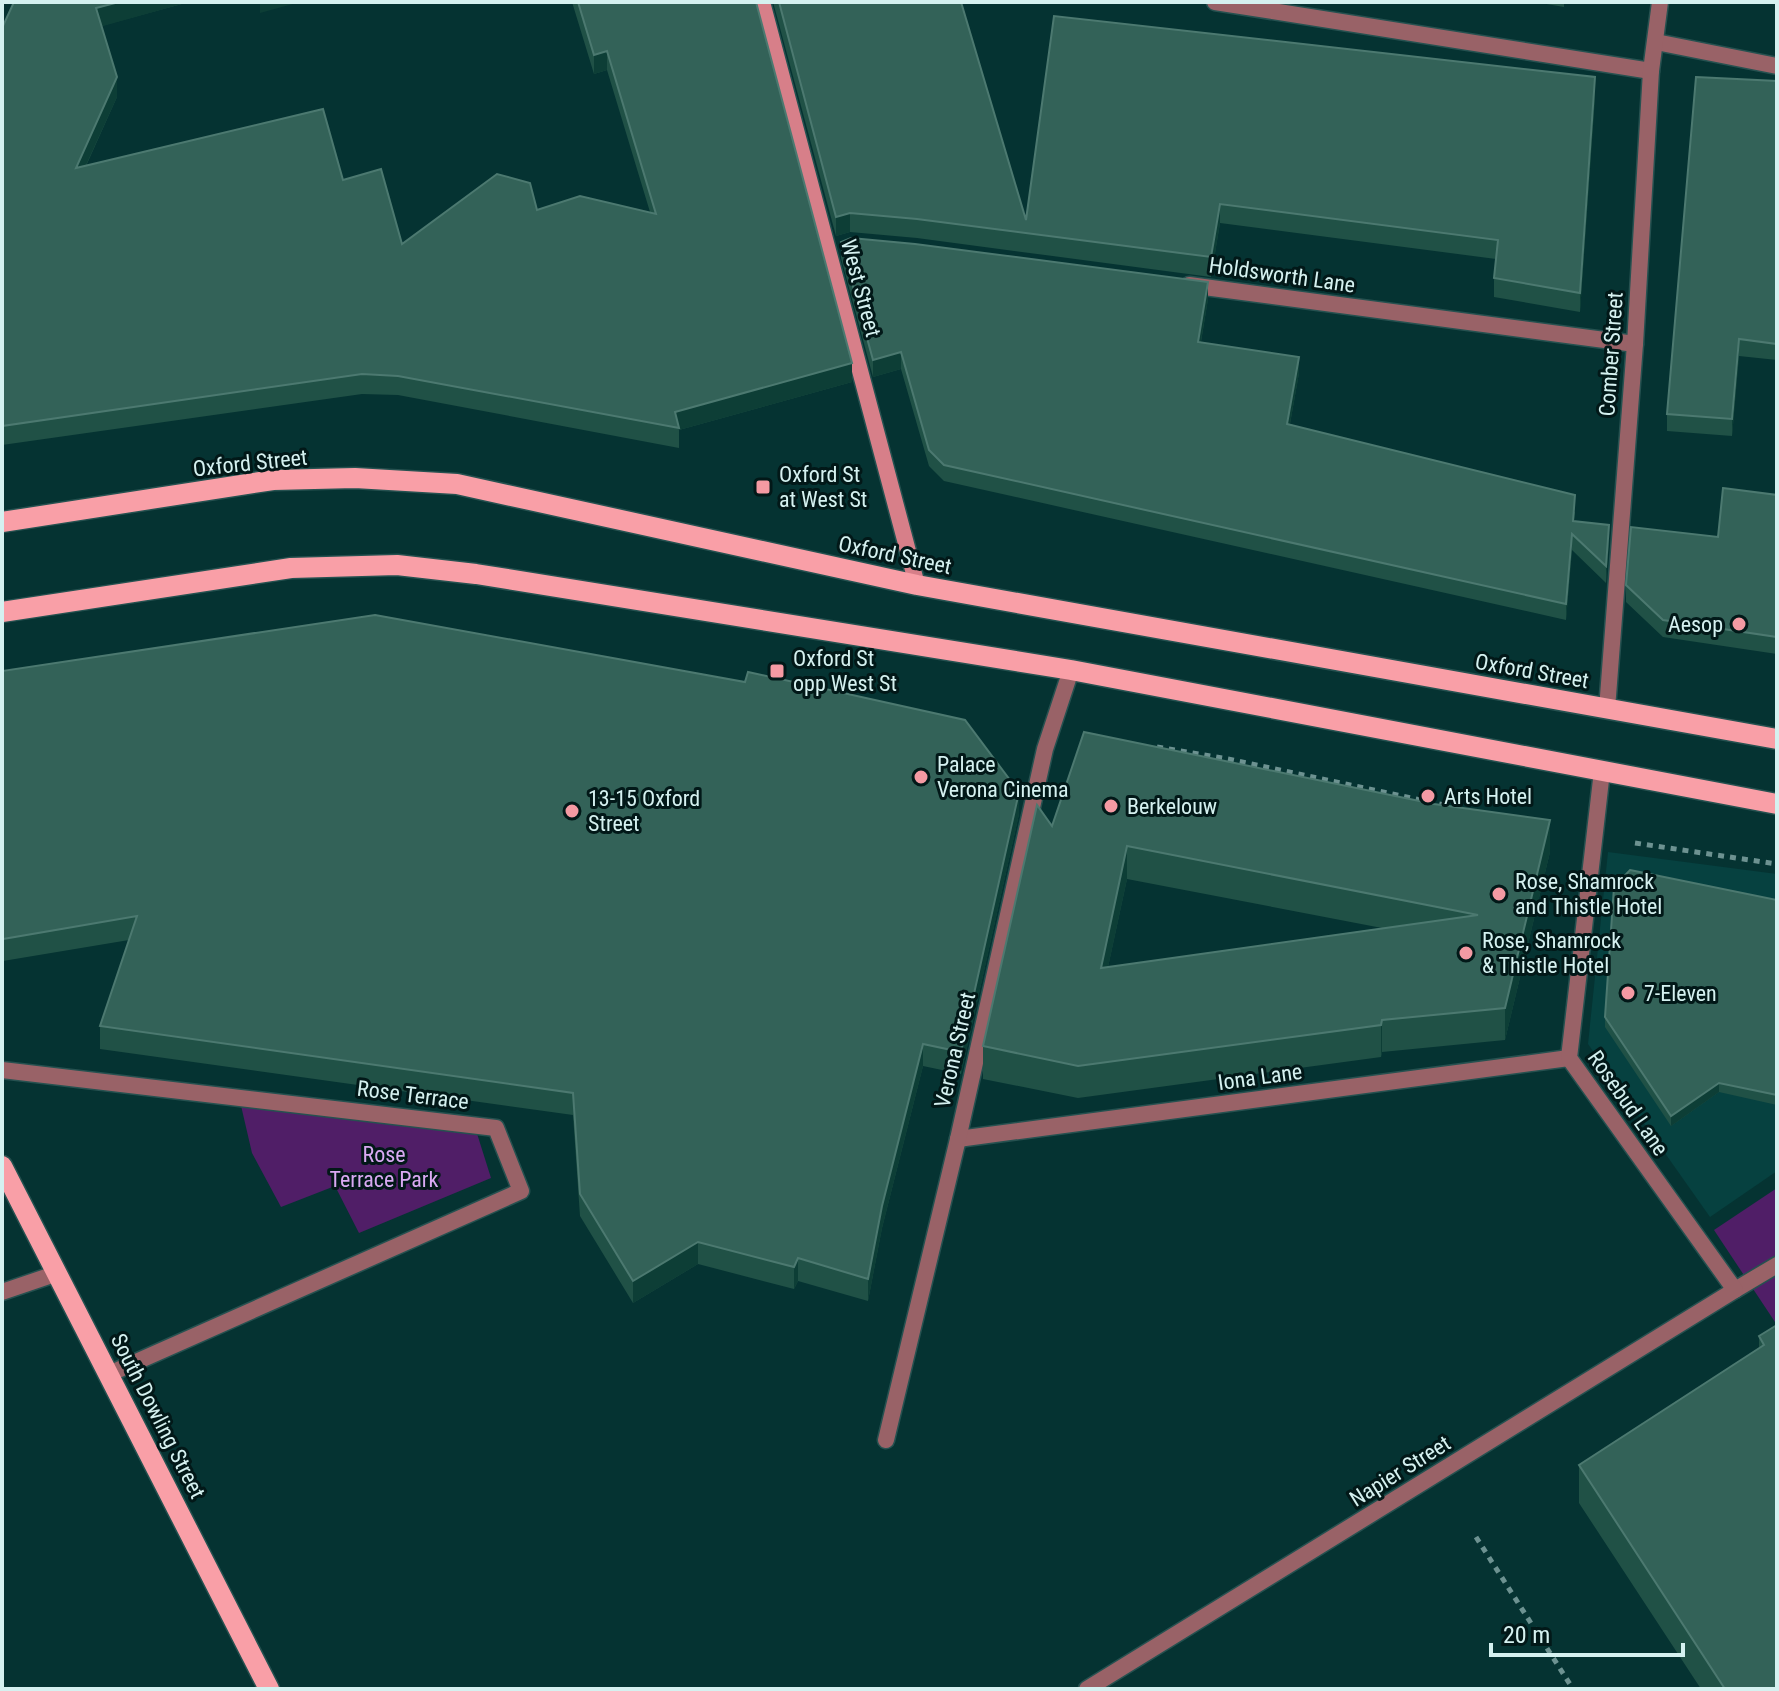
<svg xmlns="http://www.w3.org/2000/svg" width="1779" height="1691" font-family="'Roboto Condensed',sans-serif">
	<style>
		.built { fill: #064140 }
		.green { fill: #501e67 }
		.lines { fill: none; stroke-linecap: round; stroke-linejoin: round }
		.service-casing { stroke: #265150; stroke-width: 19 }
		.pedestrian-casing { stroke: #265150; stroke-width: 19 }
		.minor-casing { stroke: #265150; stroke-width: 19 }
		.secondary-casing { stroke: #265150; stroke-width: 19 }
		.primary-casing { stroke: #265150; stroke-width: 23 }
		.path { stroke: #6d9291; stroke-width: 5; stroke-dasharray: 6 6; stroke-linecap: butt }
		.service { stroke: #996267; stroke-width: 16 }
		.pedestrian { stroke: #996267; stroke-width: 16 }
		.minor { stroke: #996267; stroke-width: 16 }
		.secondary { stroke: #d77f89; stroke-width: 16 }
		.primary { stroke: #f99fa7; stroke-width: 20 }
		.wall { fill: #205146; fill-rule: evenodd }
		.shaded-wall { fill: #0d3e36 }
		.building { fill: #336258; stroke: #4c7970; stroke-width: 2; fill-rule: evenodd }
		.poi-dot { fill: #f49aa3; stroke: #021818; stroke-width: 3 }
		.labels { text-anchor: middle; dominant-baseline: central; stroke-width: 6; stroke-linejoin: round; paint-order: stroke }
		.street-label { font-size: 22px; fill: #d5f1f0; stroke: #021818 }
		.poi-label { font-size: 22px; fill: #d5f1f0; stroke: #021818; text-anchor: start }
		.park-label { font-size: 22px; fill: #d9a9f3; stroke: #021818 }
	</style>
	<rect width="100%" height="100%" fill="#053332"/>
	<!-- built -->
	<path class="built" d="M 1608,852 L 1777,874 L 1777,1171 L 1710,1217 L 1588,1044 Z"/>
	<!-- green -->
	<g class="green">
		<path d="M 239,1097 L 474,1124 L 491,1178 L 359,1233 L 335,1186 L 281,1207 L 252,1153 Z"/>
		<path d="M 1777,1188 L 1777,1325 L 1714,1230 Z"/>
	</g>
	<g class="lines">
		<defs>
			<path id="service" d="M 2,1070 L 496,1128 L 521,1191 L 109,1374"/>
			<path id="pedestrian" d="M 1735,1290 L 1777,1265"/>
			<g id="minor">
				<path d="M 1215,2 L 1651,71"/>
				<path d="M 1656,42 L 1777,66"/>
				<path d="M 1189,285 L 1635,344"/>
				<path d="M 1607,709 L 1635,344 L 1651,71 L 1660,2"/>
				<path d="M 958,1139 L 1569,1058"/>
				<path d="M 2,1292 L 58,1273"/>
				<path d="M 886,1440 L 958,1139 L 1045,749 L 1071,670"/>
				<path d="M 1087,1689 L 1735,1290 L 1569,1058 L 1602,771"/>
			</g>
			<path id="secondary" d="M 762,2 L 917,585"/>
			<g id="primary">
				<path d="M 2,522 L 273,480 L 355,478 L 457,484 L 917,585 L 1777,739"/>
				<path d="M 2,612 L 291,568 L 397,565 L 476,574 L 1071,670 L 1777,804"/>
				<path d="M 2,1166 L 269,1689"/>
			</g>
		</defs>
		<!-- service casing -->
		<use href="#service" class="service-casing"/>
		<!-- pedestrian casing -->
		<use href="#pedestrian" class="pedestrian-casing"/>
		<!-- minor casing -->
		<use href="#minor" class="minor-casing"/>
		<!-- secondary casing -->
		<use href="#secondary" class="secondary-casing"/>
		<!-- primary casing -->
		<use href="#primary" class="primary-casing"/>
		<!-- path -->
		<g class="path">
			<path d="M 1157,747 L 1228,759 L 1449,806"/>
			<path d="M 1635,843 L 1777,864"/>
			<path d="M 1476,1537 L 1573,1689"/>
		</g>
		<!-- service -->
		<use href="#service" class="service"/>
		<!-- pedestrian -->
		<use href="#pedestrian" class="pedestrian"/>
		<!-- minor -->
		<use href="#minor" class="minor"/>
		<!-- secondary -->
		<use href="#secondary" class="secondary"/>
		<!-- primary -->
		<use href="#primary" class="primary"/>
	</g>
	<!-- wall -->
	<g class="wall">
		<path d="M 189,2 L 101,26 L 117,97 L 86,166 L 343,180 L 402,244 L 537,210 L 650,212 L 607,70 L 594,74 L 572,2 L 756,2 L 852,382 L 679,430 L 679,448 L 398,395 L 362,394 L 2,445 L 2,28 Z"/>
		<path d="M 773,2 L 961,2 L 1026,220 L 1595,97 L 1580,312 L 1494,297 L 1494,278 L 1496,259 L 1220,223 L 1211,277 L 917,238 L 850,232 L 836,236 Z"/>
		<path d="M 1535,2 L 1564,2 L 1564,7 Z"/>
		<path d="M 1777,81 L 1777,360 L 1739,356 L 1732,436 L 1667,431 L 1667,414 Z"/>
		<path d="M 841,242 L 1208,299 L 1201,342 L 1299,373 L 1290,424 L 1575,512 L 1574,521 L 1609,541 L 1606,583 L 1572,550 L 1566,620 L 944,481 L 929,466 L 901,369 L 873,377 L 841,258 Z"/>
		<path d="M 1777,495 L 1777,654 L 1663,637 L 1626,602 L 1626,585 L 1718,537 Z"/>
		<path d="M 2,671 L 1019,814 L 961,1074 L 923,1066 L 882,1228 L 868,1301 L 798,1281 L 794,1289 L 698,1264 L 633,1303 L 580,1216 L 573,1115 L 100,1049 L 100,1026 L 129,940 L 3,961 L 2,960 Z"/>
		<path d="M 1052,826 L 1550,852 L 1505,1040 L 1382,1052 L 1381,1057 L 1078,1098 L 983,1079 L 983,1046 ZM 1127,879 L 1382,928 L 1108,967 Z"/>
		<path d="M 1777,900 L 1777,1105 L 1719,1092 L 1671,1126 L 1605,1027 L 1605,1017 Z"/>
		<path d="M 1777,1325 L 1777,1689 L 1701,1689 L 1579,1503 L 1579,1465 L 1759,1348 L 1759,1336 Z"/>
	</g>
	<!-- shaded-wall -->
	<g class="shaded-wall">
		<path d="M 119,2 L 189,2 L 96,28 L 96,8 Z"/>
		<path d="M 260,2 L 300,2 L 260,13 Z"/>
		<path d="M 607,51 L 607,70 L 594,74 L 594,55 Z"/>
		<path d="M 117,77 L 117,97 L 76,187 L 76,168 Z"/>
		<path d="M 1595,77 L 1595,97 L 1580,312 L 1580,293 Z"/>
		<path d="M 1220,204 L 1220,223 L 1211,277 L 1211,257 Z"/>
		<path d="M 850,213 L 850,232 L 836,236 L 836,217 Z"/>
		<path d="M 1208,282 L 1208,299 L 1198,358 L 1198,342 Z"/>
		<path d="M 1739,339 L 1739,356 L 1732,436 L 1732,419 Z"/>
		<path d="M 901,352 L 901,369 L 873,377 L 873,360 Z"/>
		<path d="M 1299,357 L 1299,373 L 1287,440 L 1287,424 Z"/>
		<path d="M 852,363 L 852,382 L 679,430 L 675,412 Z"/>
		<path d="M 1609,525 L 1609,541 L 1606,583 L 1606,566 Z"/>
		<path d="M 1572,534 L 1572,550 L 1566,620 L 1566,604 Z"/>
		<path d="M 1019,792 L 1019,814 L 961,1074 L 961,1052 Z"/>
		<path d="M 1550,820 L 1550,852 L 1505,1040 L 1505,1008 Z"/>
		<path d="M 1127,846 L 1127,879 L 1101,1000 L 1101,968 Z"/>
		<path d="M 1382,1020 L 1382,1052 L 1381,1057 L 1381,1025 Z"/>
		<path d="M 923,1044 L 923,1066 L 882,1228 L 868,1301 L 868,1279 L 882,1206 Z"/>
		<path d="M 1719,1083 L 1719,1092 L 1671,1126 L 1671,1116 Z"/>
		<path d="M 698,1242 L 698,1264 L 633,1303 L 633,1281 Z"/>
		<path d="M 798,1258 L 798,1281 L 794,1289 L 794,1267 Z"/>
	</g>
	<!-- building -->
	<g class="building">
		<path d="M 14,2 L 119,2 L 96,8 L 117,77 L 76,168 L 323,109 L 343,180 L 381,169 L 402,244 L 497,174 L 530,183 L 537,210 L 580,196 L 656,214 L 607,51 L 594,55 L 578,2 L 756,2 L 852,363 L 675,412 L 679,428 L 398,376 L 362,374 L 2,426 L 2,28 Z"/>
		<path d="M 779,2 L 961,2 L 1026,220 L 1054,16 L 1595,77 L 1580,293 L 1494,278 L 1498,240 L 1220,204 L 1211,257 L 917,219 L 850,213 L 836,217 Z"/>
		<path d="M 1696,77 L 1777,81 L 1777,344 L 1739,339 L 1732,419 L 1667,414 Z"/>
		<path d="M 851,238 L 915,244 L 1208,282 L 1198,342 L 1299,357 L 1287,424 L 1575,495 L 1573,521 L 1609,525 L 1606,566 L 1572,534 L 1566,604 L 944,465 L 929,450 L 901,352 L 873,360 L 841,242 Z"/>
		<path d="M 1723,488 L 1777,495 L 1777,637 L 1663,620 L 1626,585 L 1631,527 L 1718,537 Z"/>
		<path d="M 375,615 L 745,682 L 748,672 L 965,720 L 1019,792 L 961,1052 L 923,1044 L 882,1206 L 868,1279 L 798,1258 L 794,1267 L 698,1242 L 633,1281 L 580,1194 L 573,1093 L 100,1026 L 137,916 L 3,939 L 2,671 Z"/>
		<path d="M 1084,732 L 1434,804 L 1550,820 L 1505,1008 L 1382,1020 L 1381,1025 L 1078,1066 L 983,1046 L 1037,805 L 1052,826 ZM 1127,846 L 1478,915 L 1101,968 Z"/>
		<path d="M 1630,870 L 1777,900 L 1777,1095 L 1719,1083 L 1671,1116 L 1605,1017 L 1614,887 Z"/>
		<path d="M 1777,1325 L 1777,1689 L 1725,1689 L 1579,1465 L 1764,1345 L 1759,1336 Z"/>
	</g>
	<!-- markers -->
	<g class="poi-dot">
		<rect x="755" y="479" width="16" height="16" rx="4"/>
		<circle cx="1739" cy="624" r="8"/>
		<rect x="769" y="663" width="16" height="16" rx="4"/>
		<circle cx="921" cy="777" r="8"/>
		<circle cx="1428" cy="796" r="8"/>
		<circle cx="1111" cy="806" r="8"/>
		<circle cx="572" cy="811" r="8"/>
		<circle cx="1499" cy="894" r="8"/>
		<circle cx="1466" cy="953" r="8"/>
		<circle cx="1628" cy="993" r="8"/>
	</g>
	<g class="labels">
		<!-- street labels -->
		<g class="street-label">
			<text transform="translate(1282 275) rotate(8)">Holdsworth Lane</text>
			<text transform="translate(861 288) rotate(75)">West Street</text>
			<text transform="translate(1611 354) rotate(-86)">Comber Street</text>
			<text transform="translate(250 463) rotate(-6)">Oxford Street</text>
			<text transform="translate(895 555) rotate(12)">Oxford Street</text>
			<text transform="translate(1532 671) rotate(10)">Oxford Street</text>
			<text transform="translate(955 1050) rotate(-77)">Verona Street</text>
			<text transform="translate(1260 1077) rotate(-8)">Iona Lane</text>
			<text transform="translate(413 1095) rotate(7)">Rose Terrace</text>
			<text transform="translate(1628 1103) rotate(55)">Rosebud Lane</text>
			<text transform="translate(158 1416) rotate(63)">South Dowling Street</text>
			<text transform="translate(1400 1471) rotate(-32)">Napier Street</text>
		</g>
		<!-- poi labels -->
		<g class="poi-label">
			<text x="779" y="474">Oxford St<tspan x="779" dy="25">at West St</tspan></text>
			<text x="1723" y="624" text-anchor="end">Aesop</text>
			<text x="793" y="658">Oxford St<tspan x="793" dy="25">opp West St</tspan></text>
			<text x="937" y="764">Palace<tspan x="937" dy="25">Verona Cinema</tspan></text>
			<text x="1444" y="796">Arts Hotel</text>
			<text x="588" y="798">13-15 Oxford<tspan x="588" dy="25">Street</tspan></text>
			<text x="1127" y="806">Berkelouw</text>
			<text x="1515" y="881">Rose, Shamrock<tspan x="1515" dy="25">and Thistle Hotel</tspan></text>
			<text x="1482" y="940">Rose, Shamrock<tspan x="1482" dy="25">&amp; Thistle Hotel</tspan></text>
			<text x="1644" y="993">7-Eleven</text>
		</g>
		<!-- park labels -->
		<g class="park-label">
			<text x="384" y="1154">Rose<tspan x="384" dy="25">Terrace Park</tspan></text>
		</g>
	</g>
	<!-- border -->
	<rect width="1779" height="1691" fill="none" stroke="#d5f1f0" stroke-width="8"/>
	<!-- scale -->
	<path d="M1491 1643v12h192v-12" fill="none" stroke="#d5f1f0" stroke-width="4"/>
	<text x="1503" y="1643" font-size="24" fill="#d5f1f0" stroke="#021818" stroke-width="6" paint-order="stroke">20 m</text>
</svg>
